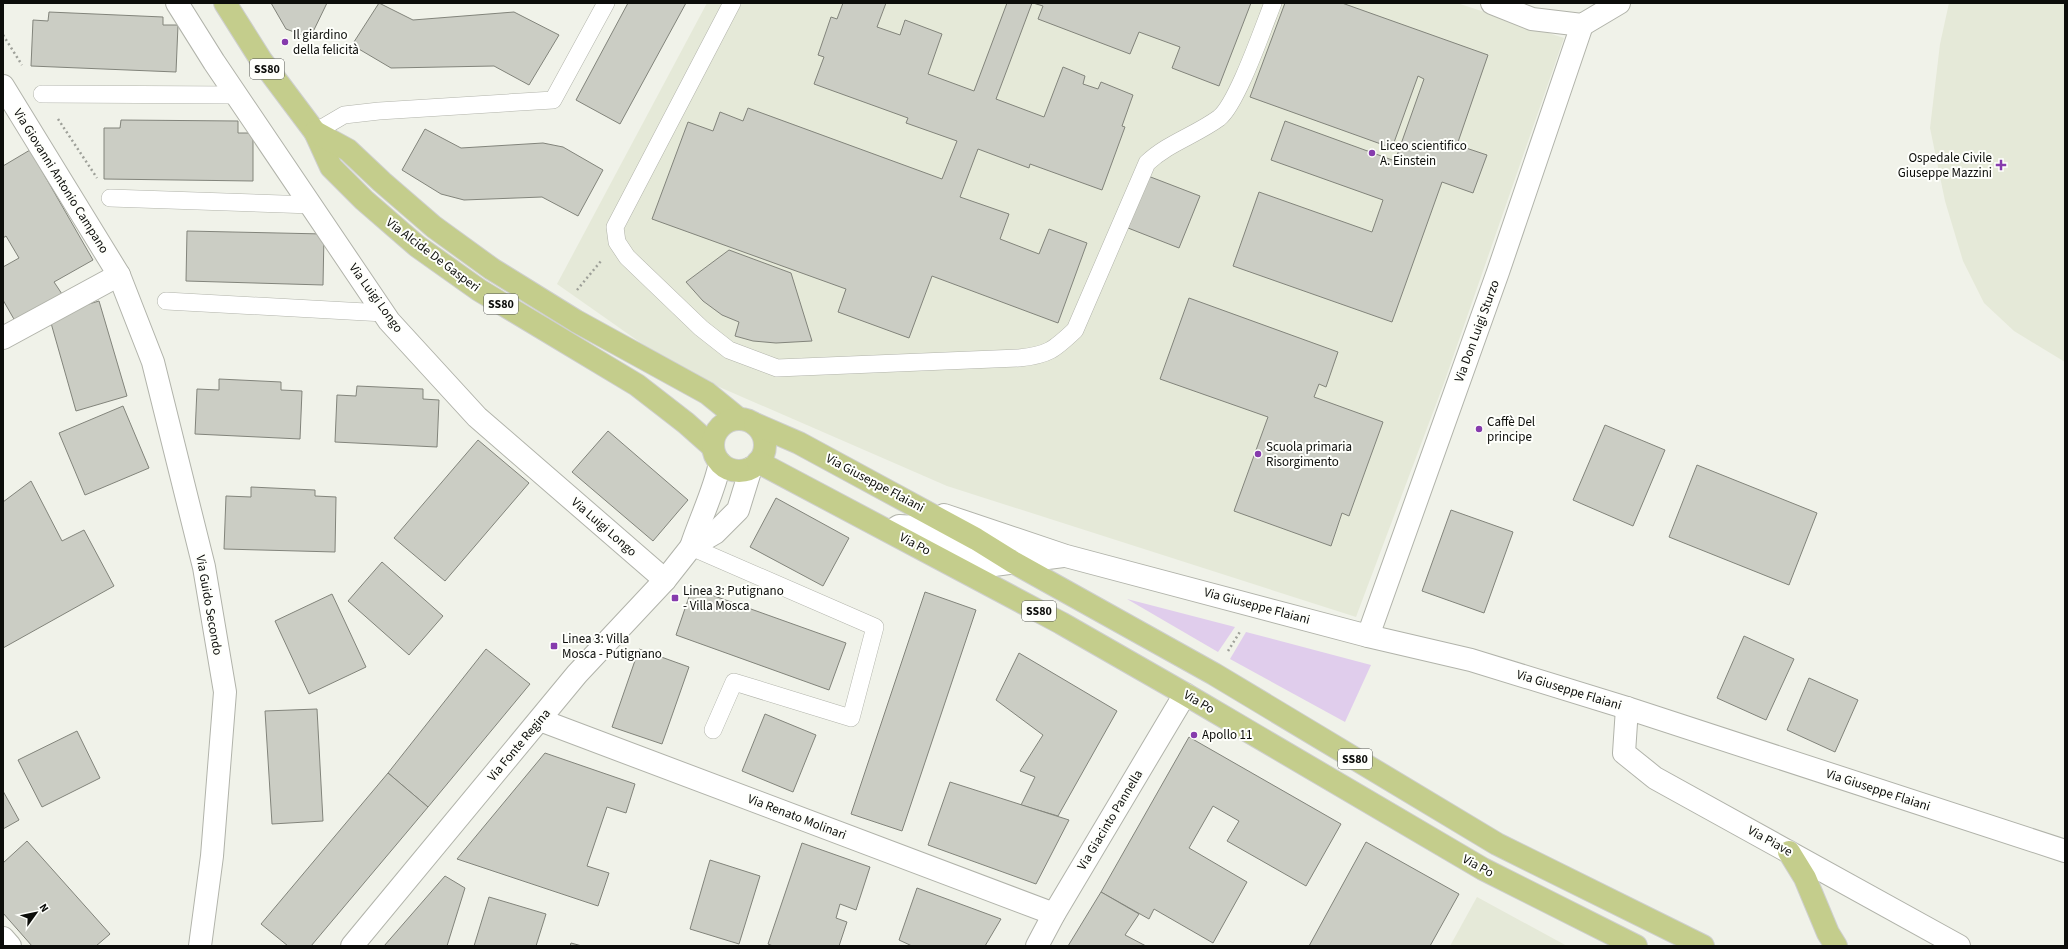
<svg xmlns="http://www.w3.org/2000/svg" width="2068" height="949" font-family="'Source Sans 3',sans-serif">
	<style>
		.built { fill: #e5e9d8 }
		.green { fill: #e0cdec }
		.building { fill: #cbcdc4; stroke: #82847b }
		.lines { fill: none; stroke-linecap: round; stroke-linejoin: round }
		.service-casing { stroke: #b1b3aa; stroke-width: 18 }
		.minor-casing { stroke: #b1b3aa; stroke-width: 24 }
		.tertiary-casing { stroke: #b1b3aa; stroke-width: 24 }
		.primary-casing { stroke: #cecfce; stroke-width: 24 }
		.path { stroke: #9ea099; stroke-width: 2.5; stroke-dasharray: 2 3; stroke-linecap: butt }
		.service { stroke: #fff; stroke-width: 17 }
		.minor { stroke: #fff; stroke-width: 22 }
		.tertiary { stroke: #fff; stroke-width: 22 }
		.primary { stroke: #c4cd8c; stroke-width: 22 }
		.poi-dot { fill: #863bad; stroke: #fefffb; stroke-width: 1.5 }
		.labels { text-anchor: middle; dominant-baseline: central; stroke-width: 4; stroke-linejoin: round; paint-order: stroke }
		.shield { fill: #fefffb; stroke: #555652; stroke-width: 1 }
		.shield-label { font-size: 12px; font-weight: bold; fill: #0c0d0a }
		.poi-label { font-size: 13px; fill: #0c0d0a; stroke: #fefffb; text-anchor: start }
		.street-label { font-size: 13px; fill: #0c0d0a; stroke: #fefffb }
	</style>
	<rect width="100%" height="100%" fill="#f0f2e9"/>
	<!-- built -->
	<g class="built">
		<path d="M 707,3 L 1457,3 L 1564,38 L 1444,383 L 1356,617 L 947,486 L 678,369 L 557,284 Z"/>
		<path d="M 1949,3 L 2065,3 L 2065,362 L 2014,331 L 1984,303 L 1963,261 L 1945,201 L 1930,128 L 1940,44 Z"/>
		<path d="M 1477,897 L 1567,946 L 1450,946 Z"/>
	</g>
	<!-- green -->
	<g class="green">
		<path d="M 1127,599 L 1235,627 L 1218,652 Z"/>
		<path d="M 1246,632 L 1371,665 L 1345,722 L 1230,659 Z"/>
	</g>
	<!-- building -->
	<g class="building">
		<path d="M 271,3 L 327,3 L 310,38 L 286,29 Z"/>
		<path d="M 379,3 L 413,20 L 514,12 L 559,35 L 529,85 L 494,66 L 391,68 L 352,45 Z"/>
		<path d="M 628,3 L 686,3 L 620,124 L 576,100 Z"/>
		<path d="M 843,3 L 886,3 L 877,27 L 900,35 L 905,20 L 942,34 L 928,74 L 974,91 L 1007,3 L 1032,3 L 996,99 L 1044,117 L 1063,67 L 1085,76 L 1083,84 L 1098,89 L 1101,82 L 1133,95 L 1122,126 L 1125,127 L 1102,190 L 1030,164 L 1029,168 L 978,149 L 960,197 L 1009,214 L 1000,239 L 1039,254 L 1049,229 L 1087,243 L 1058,323 L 932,276 L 909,338 L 838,312 L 846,289 L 652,219 L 688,122 L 713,131 L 720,112 L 743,121 L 748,108 L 942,179 L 957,141 L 906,123 L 908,118 L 814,84 L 824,57 L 818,55 L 831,17 L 837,19 Z"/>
		<path d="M 1033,3 L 1251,3 L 1219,86 L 1172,68 L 1180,47 L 1139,32 L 1130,54 L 1038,19 L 1043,6 Z"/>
		<path d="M 1285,3 L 1342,3 L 1488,55 L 1457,145 L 1487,155 L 1473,193 L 1442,182 L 1392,322 L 1233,266 L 1259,192 L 1372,232 L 1383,200 L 1271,160 L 1285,121 L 1395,161 L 1424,79 L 1418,76 L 1392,148 L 1250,97 Z"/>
		<path d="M 49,12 L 163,17 L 163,25 L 178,25 L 176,72 L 31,66 L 33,20 L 48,21 Z"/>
		<path d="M 121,120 L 238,121 L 238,133 L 253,133 L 253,181 L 104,179 L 104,128 L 120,128 Z"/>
		<path d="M 425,129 L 461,148 L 543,143 L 563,147 L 603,170 L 578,216 L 542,197 L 464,200 L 441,194 L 402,170 Z"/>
		<path d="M 30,150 L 93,260 L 54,282 L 62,294 L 15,321 L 3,300 L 3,267 L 19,258 L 6,236 L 3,238 L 3,166 Z"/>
		<path d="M 1148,176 L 1200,196 L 1179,248 L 1128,228 Z"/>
		<path d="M 187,231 L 324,234 L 323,285 L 186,281 Z"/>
		<path d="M 729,250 L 791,273 L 812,341 L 776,343 L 753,341 L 735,336 L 739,322 L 722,315 L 703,301 L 686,282 Z"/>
		<path d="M 1189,298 L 1338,352 L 1326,387 L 1319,384 L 1314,397 L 1383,422 L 1349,516 L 1342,513 L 1331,546 L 1234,511 L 1268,417 L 1160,379 Z"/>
		<path d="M 99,301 L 127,396 L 76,411 L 49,316 Z"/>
		<path d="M 219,379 L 281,382 L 281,390 L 302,391 L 300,439 L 195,434 L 197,389 L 219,390 Z"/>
		<path d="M 357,386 L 423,389 L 423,399 L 439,400 L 437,447 L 335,442 L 337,395 L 356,396 Z"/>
		<path d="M 123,406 L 149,468 L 85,495 L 59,433 Z"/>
		<path d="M 1605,425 L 1665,450 L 1633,526 L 1573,500 Z"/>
		<path d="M 608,431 L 688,500 L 653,541 L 572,472 Z"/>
		<path d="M 478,440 L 529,483 L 445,581 L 394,538 Z"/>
		<path d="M 1697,465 L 1817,513 L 1789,585 L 1669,537 Z"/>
		<path d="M 31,481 L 62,541 L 84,530 L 114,586 L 3,648 L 3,502 Z"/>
		<path d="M 251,487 L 315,490 L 315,496 L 336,497 L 335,552 L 224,549 L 226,496 L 251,497 Z"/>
		<path d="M 776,498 L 849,538 L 823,586 L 750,547 Z"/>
		<path d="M 1451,510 L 1513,532 L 1484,613 L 1422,591 Z"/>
		<path d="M 382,562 L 443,616 L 409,655 L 348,601 Z"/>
		<path d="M 692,588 L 846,643 L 829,690 L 676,635 Z"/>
		<path d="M 925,592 L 976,610 L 902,831 L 851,814 Z"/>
		<path d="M 332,594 L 366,667 L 309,694 L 275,621 Z"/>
		<path d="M 1744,636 L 1794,659 L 1766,720 L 1717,698 Z"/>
		<path d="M 486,649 L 530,684 L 428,807 L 388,773 Z"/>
		<path d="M 639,649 L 689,667 L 662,744 L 612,727 Z"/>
		<path d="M 1019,653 L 1117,711 L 1058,816 L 1021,805 L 1035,777 L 1020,771 L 1043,735 L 996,700 Z"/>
		<path d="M 1809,678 L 1858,700 L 1835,752 L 1787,730 Z"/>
		<path d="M 317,709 L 323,821 L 272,824 L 265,711 Z"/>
		<path d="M 765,714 L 816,735 L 793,792 L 742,771 Z"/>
		<path d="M 77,731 L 100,778 L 42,807 L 18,760 Z"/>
		<path d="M 1189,737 L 1341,824 L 1306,886 L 1227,841 L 1239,821 L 1213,806 L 1189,848 L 1247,882 L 1213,943 L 1154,909 L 1149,919 L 1101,892 Z"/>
		<path d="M 545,753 L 635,784 L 626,813 L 607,807 L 587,866 L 609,873 L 598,906 L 457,859 Z"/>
		<path d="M 388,773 L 428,807 L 311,946 L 288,946 L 261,924 Z"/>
		<path d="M 950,782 L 1069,820 L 1036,884 L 928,845 Z"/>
		<path d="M 3,791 L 19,820 L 3,829 Z"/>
		<path d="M 27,841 L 110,934 L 96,946 L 32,946 L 3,913 L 3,863 Z"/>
		<path d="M 1366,842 L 1459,894 L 1430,946 L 1309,946 Z"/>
		<path d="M 802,843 L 870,867 L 856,910 L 840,904 L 836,918 L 847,922 L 839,946 L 773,946 L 768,944 Z"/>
		<path d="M 710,860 L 760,876 L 739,944 L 690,929 Z"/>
		<path d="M 445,876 L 465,888 L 447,946 L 384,946 Z"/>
		<path d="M 917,888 L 1001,919 L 985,946 L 912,946 L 899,940 Z"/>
		<path d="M 1101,892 L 1139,914 L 1125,935 L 1146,946 L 1068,946 Z"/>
		<path d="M 489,897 L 546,914 L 536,946 L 474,946 Z"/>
		<path d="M 571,943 L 582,946 L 570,946 Z"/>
	</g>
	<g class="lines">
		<defs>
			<g id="service">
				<path d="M 732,3 L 615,227 L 617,242 L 627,257 L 701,328 L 729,350 L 777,368 L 1019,358 C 1048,355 1054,350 1075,330 L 1147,163 C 1168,143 1196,135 1219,118 C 1237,104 1263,28 1273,3"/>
				<path d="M 42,94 L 236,95"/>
				<path d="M 315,132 L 344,115 L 379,111 L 553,100 L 606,3"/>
				<path d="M 110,198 L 312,205"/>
				<path d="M 166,301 L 384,313"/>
				<path d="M 691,547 L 875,627 L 851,718 L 734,682 L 713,730"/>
			</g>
			<g id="minor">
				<path d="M 177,3 L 214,62 L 389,321 L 477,417 L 665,580"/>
				<path d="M 3,86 L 119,275 L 153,362 L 204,567 L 225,692 L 212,856 L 200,946"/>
				<path d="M 3,338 L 119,275"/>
				<path d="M 691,547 C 700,519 714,492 720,463"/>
				<path d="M 1368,636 L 1498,272 L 1582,25"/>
				<path d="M 1627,708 L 1624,753 L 1655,778 L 1959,946"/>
				<path d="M 540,720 L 1054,914"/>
				<path d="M 3,938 L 10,946"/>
				<path d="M 352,946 L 577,674 L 665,580 L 691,547 L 715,533 L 738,510 L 751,468"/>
				<path d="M 1037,946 L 1054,914 L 1185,694"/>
			</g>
			<g id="tertiary">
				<path d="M 1492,3 L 1532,19 L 1582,25 L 1619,3"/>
				<path d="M 944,515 L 1066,556 L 1368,636 L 1471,660 L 1627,708 L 2065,851"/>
				<path d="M 891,531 L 899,526 L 917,527 L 982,563 L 994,565 L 1063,556"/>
			</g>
			<g id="primary">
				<path d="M 225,3 L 261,60 L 315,132 L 331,167 L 364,200 L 417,246 L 479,290 L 637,385 L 686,423 L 713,447"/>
				<path d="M 315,132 L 348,150 L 382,182 L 434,227 L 492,269 L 576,321 L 707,393 L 739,419"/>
				<circle cx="739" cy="445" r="26"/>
				<path d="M 755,424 L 799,443 L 976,539 L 1013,562 L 1214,674 L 1497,844 L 1703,946"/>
				<path d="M 758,462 L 1061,623 L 1185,694 L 1483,869 L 1636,946"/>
				<path d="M 1789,852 L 1805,878 L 1828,933 L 1836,946"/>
			</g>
		</defs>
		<!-- service casing -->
		<use href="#service" class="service-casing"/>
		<!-- minor casing -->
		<use href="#minor" class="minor-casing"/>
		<!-- tertiary casing -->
		<use href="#tertiary" class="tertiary-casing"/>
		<!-- primary casing -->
		<use href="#primary" class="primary-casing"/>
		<!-- path -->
		<g class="path">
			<path d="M 3,35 L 22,65"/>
			<path d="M 58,119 L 97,178"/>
			<path d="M 577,290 L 601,261"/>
			<path d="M 1228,651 L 1241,630"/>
		</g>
		<!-- service -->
		<use href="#service" class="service"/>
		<!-- minor -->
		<use href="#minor" class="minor"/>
		<!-- tertiary -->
		<use href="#tertiary" class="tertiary"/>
		<!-- primary -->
		<use href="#primary" class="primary"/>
	</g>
	<!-- markers -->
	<g class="poi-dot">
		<circle cx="285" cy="42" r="4"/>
		<circle cx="1372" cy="153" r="4"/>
		<path d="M1999 159h4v4h4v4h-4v4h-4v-4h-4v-4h4z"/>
		<circle cx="1479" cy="429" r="4"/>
		<circle cx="1258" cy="454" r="4"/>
		<rect x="671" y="594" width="8" height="8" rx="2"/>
		<rect x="550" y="642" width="8" height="8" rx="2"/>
		<circle cx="1194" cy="735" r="4"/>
	</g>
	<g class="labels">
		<!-- shield labels -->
		<g class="shield">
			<rect x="250" y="59" width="34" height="20" rx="3"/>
			<rect x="484" y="294" width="34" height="20" rx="3"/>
			<rect x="1022" y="601" width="34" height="20" rx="3"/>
			<rect x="1338" y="749" width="34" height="20" rx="3"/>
		</g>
		<g class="shield-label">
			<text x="267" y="69">SS80</text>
			<text x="501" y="304">SS80</text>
			<text x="1039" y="611">SS80</text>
			<text x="1355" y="759">SS80</text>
		</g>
		<!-- poi labels -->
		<g class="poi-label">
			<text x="293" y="35">Il giardino<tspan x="293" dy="15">della felicità</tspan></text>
			<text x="1380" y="146">Liceo scientifico<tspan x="1380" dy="15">A. Einstein</tspan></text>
			<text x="1992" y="158" text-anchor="end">Ospedale Civile<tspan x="1992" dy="15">Giuseppe Mazzini</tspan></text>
			<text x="1487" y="422">Caffè Del<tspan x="1487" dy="15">principe</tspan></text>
			<text x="1266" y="447">Scuola primaria<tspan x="1266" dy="15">Risorgimento</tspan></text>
			<text x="683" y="591">Linea 3: Putignano<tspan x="683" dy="15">- Villa Mosca</tspan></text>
			<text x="562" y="639">Linea 3: Villa<tspan x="562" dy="15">Mosca - Putignano</tspan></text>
			<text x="1202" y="735">Apollo 11</text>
		</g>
		<!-- street labels -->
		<g class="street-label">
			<text transform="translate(61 181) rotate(58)">Via Giovanni Antonio Campano</text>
			<text transform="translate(433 255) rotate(37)">Via Alcide De Gasperi</text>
			<text transform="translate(376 298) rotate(54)">Via Luigi Longo</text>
			<text transform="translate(1477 331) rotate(-70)">Via Don Luigi Sturzo</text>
			<text transform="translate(875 483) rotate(28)">Via Giuseppe Flaiani</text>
			<text transform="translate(604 527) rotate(41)">Via Luigi Longo</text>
			<text transform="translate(915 544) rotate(28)">Via Po</text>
			<text transform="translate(209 605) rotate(80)">Via Guido Secondo</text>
			<text transform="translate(1257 606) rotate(15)">Via Giuseppe Flaiani</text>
			<text transform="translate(1569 690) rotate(17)">Via Giuseppe Flaiani</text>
			<text transform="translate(1199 702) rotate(30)">Via Po</text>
			<text transform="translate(519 745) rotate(-50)">Via Fonte Regina</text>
			<text transform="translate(1878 790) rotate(18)">Via Giuseppe Flaiani</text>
			<text transform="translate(797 817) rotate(21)">Via Renato Molinari</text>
			<text transform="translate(1110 820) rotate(-59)">Via Giacinto Pannella</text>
			<text transform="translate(1770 841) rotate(29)">Via Piave</text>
			<text transform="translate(1478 866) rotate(29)">Via Po</text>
		</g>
	</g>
	<!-- border -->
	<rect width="2068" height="949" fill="none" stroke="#0c0d0a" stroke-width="8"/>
	<!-- north arrow -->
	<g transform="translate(36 913) rotate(57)" stroke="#fefffb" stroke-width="3" paint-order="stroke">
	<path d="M0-3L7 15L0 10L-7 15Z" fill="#0c0d0a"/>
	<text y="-6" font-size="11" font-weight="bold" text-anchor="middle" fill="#0c0d0a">N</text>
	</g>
</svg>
